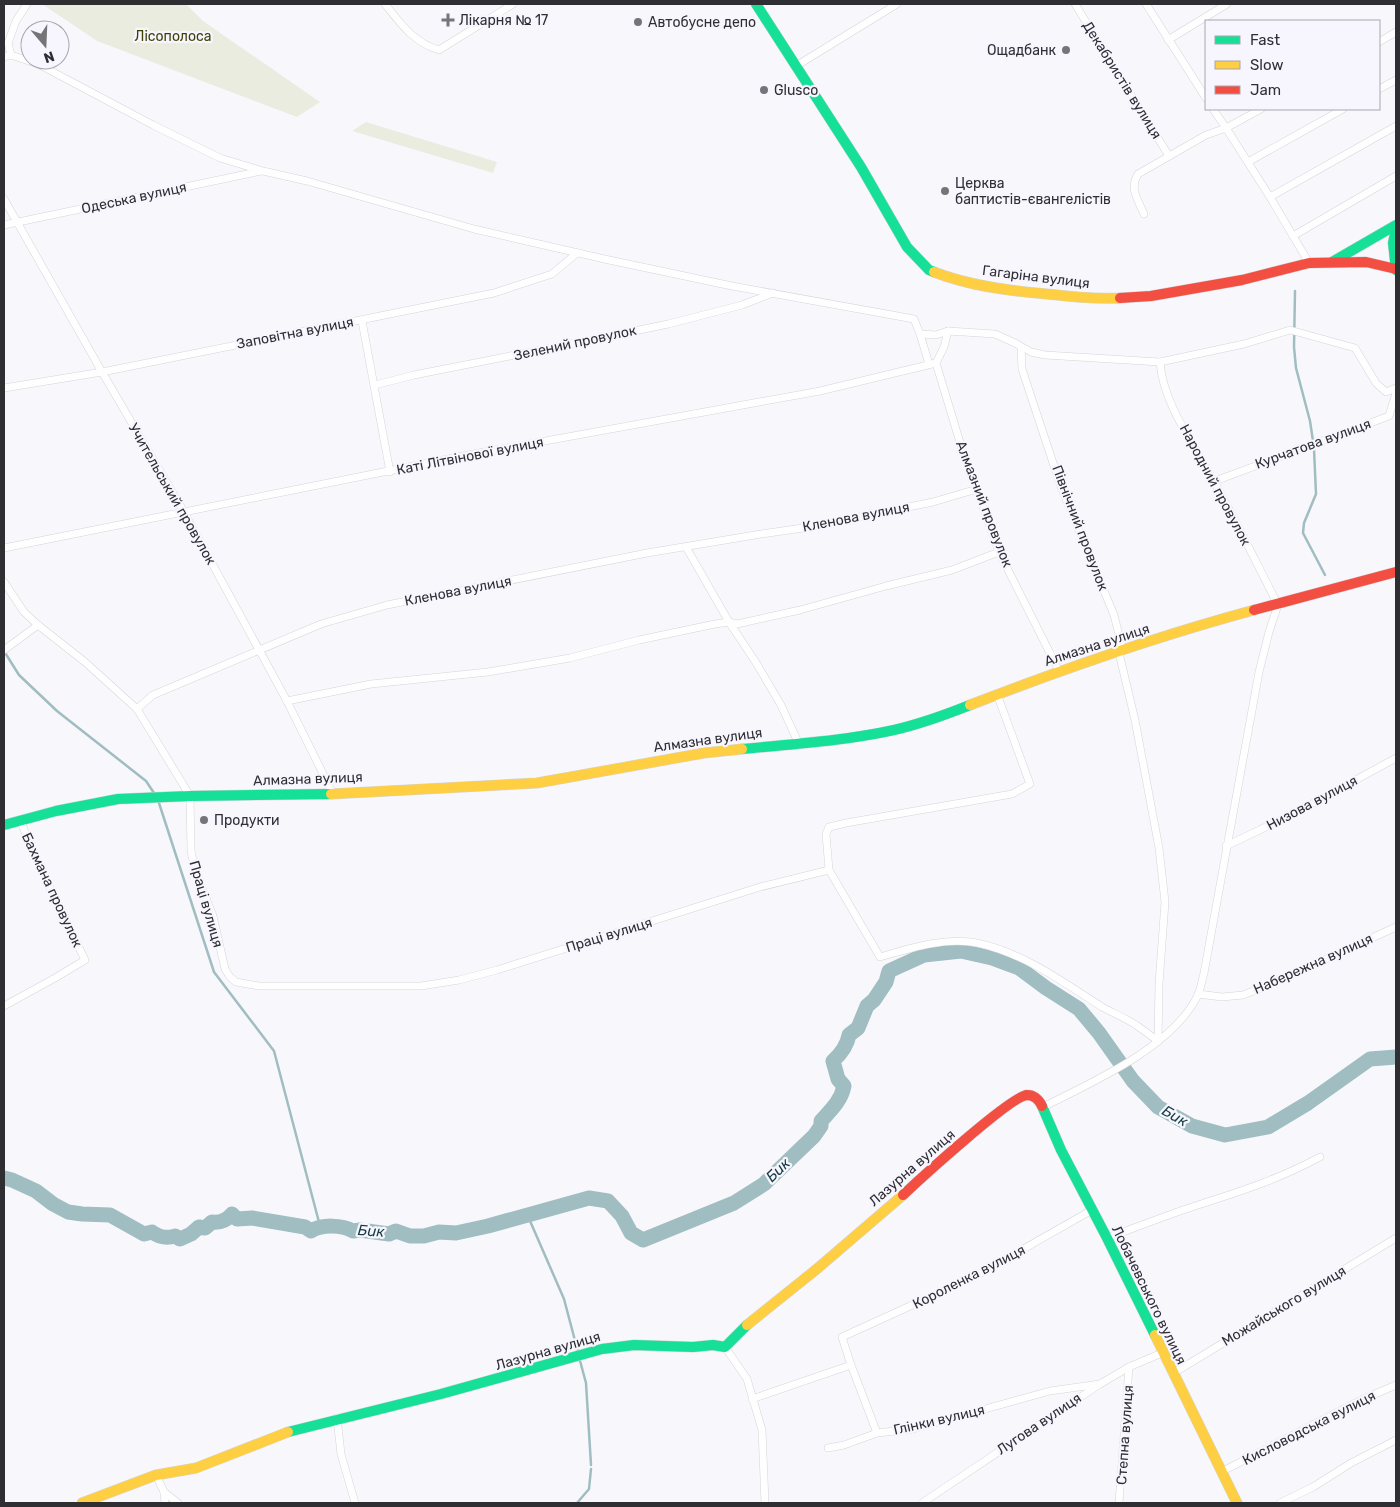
<svg xmlns="http://www.w3.org/2000/svg" width="1400" height="1507" font-family="Rubik,sans-serif">
	<style>
		.green { fill: #ebece0 }
		.lines { fill: none; stroke-linecap: round; stroke-linejoin: round }
		.stream { stroke: #a0bdc2; stroke-width: 2.5 }
		.river { stroke: #a0bdc2; stroke-width: 15 }
		.street-casing { stroke: #d5d5d9; stroke-width: 8 }
		.fast-casing { stroke: #d5d5d9; stroke-width: 11 }
		.slow-casing { stroke: #d5d5d9; stroke-width: 11 }
		.jam-casing { stroke: #d5d5d9; stroke-width: 11 }
		.street { stroke: #fefeff; stroke-width: 7 }
		.fast { stroke: #16e098; stroke-width: 10 }
		.slow { stroke: #ffcf43; stroke-width: 10 }
		.jam { stroke: #f24e42; stroke-width: 10 }
		.poi-dot { fill: #757579; stroke: #f7f6fe; stroke-width: 2 }
		.labels { text-anchor: middle; dominant-baseline: central; stroke-width: 4.5; stroke-linejoin: round; paint-order: stroke }
		.poi-label { font-size: 14px; fill: #2f2e33; stroke: #f7f6fe; text-anchor: start }
		.park-label { font-size: 14px; fill: #3f4005; stroke: #f7f6fe }
		.street-label { font-size: 14px; fill: #2f2e33; stroke: #f7f6fe }
		.water-label { font-size: 15px; font-style: italic; fill: #143c41; stroke: #f7f6fe }
	</style>
	<rect width="100%" height="100%" fill="#f8f8fc"/>
	<!-- green -->
	<g class="green">
		<path d="M 42,4 L 186,4 L 203,21 L 320,102 L 297,117 L 97,41 Z"/>
		<path d="M 366,122 L 497,162 L 493,173 L 352,131 Z"/>
	</g>
	<g class="lines">
		<!-- stream -->
		<g class="stream">
			<path d="M 1295,291 L 1294,347 L 1296,368 L 1310,421 L 1313,441"/>
			<path d="M 1314,449 L 1316,494 L 1304,523 L 1303,533 L 1325,575"/>
			<path d="M 4,651 L 19,675 L 57,711 L 146,781 L 154,793"/>
			<path d="M 158,800 L 214,972 L 274,1051 L 320,1226"/>
			<path d="M 527,1214 L 564,1299 L 578,1352"/>
			<path d="M 579,1357 L 586,1383 L 591,1465"/>
			<path d="M 577,1503 L 589,1489 L 591,1469"/>
		</g>
		<!-- river -->
		<path class="river" d="M 4,1178 L 12,1180 L 36,1191 L 53,1204 L 68,1212 L 82,1214 L 110,1215 L 144,1234 L 152,1232 C 159,1237 166,1239 175,1236 L 180,1239 L 191,1234 L 199,1227 L 205,1228 L 212,1222 C 220,1223 227,1220 232,1214 L 237,1219 L 252,1218 L 305,1227 L 311,1231 C 322,1224 342,1225 353,1231 L 360,1230 L 389,1234 L 396,1231 L 410,1236 L 424,1236 L 439,1232 L 456,1233 L 488,1226 L 589,1198 L 608,1201 L 622,1216 L 631,1233 L 643,1240 L 734,1203 L 764,1184 L 814,1136 L 821,1126 L 821,1121 C 831,1110 841,1101 844,1086 L 838,1079 L 833,1061 C 842,1053 847,1046 849,1035 L 858,1028 L 867,1006 L 874,1000 L 886,982 L 889,971 L 924,955 L 961,951 L 992,958 L 1019,968 L 1046,988 L 1079,1009 L 1099,1033 L 1133,1081 L 1158,1107 L 1192,1126 L 1225,1135 L 1268,1127 L 1308,1103 L 1370,1059 L 1396,1057"/>
		<defs>
			<g id="street">
				<path d="M 385,4 C 401,24 413,42 439,50 L 513,4"/>
				<path d="M 1075,4 L 1169,156"/>
				<path d="M 1146,4 L 1206,98"/>
				<path d="M 1168,40 L 1227,4"/>
				<path d="M 1379,42 L 1396,32"/>
				<path d="M 11,55 L 8,43 L 16,21 L 27,4"/>
				<path d="M 4,57 L 11,55 L 38,64 L 153,125 L 220,158 L 263,171 L 307,181 L 474,229 L 609,260 L 732,286 L 914,319 L 920,334 L 936,335 L 948,331 L 995,334 L 1015,343 L 1031,352 L 1045,355 L 1160,362 L 1244,344 L 1290,330 L 1355,348 L 1376,383 L 1386,392 L 1396,388"/>
				<path d="M 796,66 L 897,4"/>
				<path d="M 1379,89 L 1396,80"/>
				<path d="M 1213,109 L 1226,128 L 1261,109"/>
				<path d="M 1248,162 L 1343,109"/>
				<path d="M 1270,197 L 1396,126"/>
				<path d="M 4,199 L 102,372 L 184,512 L 287,701 L 333,794"/>
				<path d="M 1144,214 C 1138,200 1129,188 1138,174 L 1206,135 L 1226,128 L 1270,197 L 1309,263"/>
				<path d="M 4,225 L 261,171"/>
				<path d="M 1293,236 L 1396,176"/>
				<path d="M 362,321 L 390,472"/>
				<path d="M 948,331 L 944,347 L 936,363 L 962,449 L 999,552 L 1059,671"/>
				<path d="M 920,334 L 929,364"/>
				<path d="M 1021,347 L 1022,369 L 1061,487 L 1114,615 L 1123,651"/>
				<path d="M 375,385 L 414,375 L 606,337 L 668,324 L 742,305 L 773,293"/>
				<path d="M 4,388 L 102,372 L 494,293 L 552,274 L 577,253"/>
				<path d="M 1215,481 L 1389,416 L 1396,393"/>
				<path d="M 686,547 L 729,622 L 755,661 L 781,705 L 798,742"/>
				<path d="M 4,548 L 468,455 L 820,391 L 936,363"/>
				<path d="M 4,582 L 24,612 L 38,625 L 85,662 L 137,709 L 153,695 L 321,624 L 387,605 L 647,553 L 761,534 L 810,527 L 933,502 L 977,489"/>
				<path d="M 4,650 L 38,625"/>
				<path d="M 1119,653 L 1135,720 L 1159,848 L 1165,902 L 1159,984 L 1158,1041"/>
				<path d="M 287,701 L 371,684 L 488,672 L 570,658 L 639,640 L 715,624 L 729,622 L 737,624 L 800,610 L 886,586 L 952,570 L 999,552"/>
				<path d="M 137,709 L 190,796 L 191,851 L 195,870 L 213,916 L 225,969 L 230,977 L 236,982 L 259,986 L 421,986 L 459,980 L 497,970 L 760,887 L 829,870 L 826,834 L 829,827 L 846,823 L 1012,794 L 1030,784 L 997,694"/>
				<path d="M 1226,846 L 1295,813 L 1396,758"/>
				<path d="M 829,870 L 880,957 C 911,948 945,937 977,943 C 1024,953 1063,982 1102,1007 C 1113,1013 1125,1018 1136,1025 C 1143,1030 1150,1035 1158,1041"/>
				<path d="M 1198,994 L 1222,997 L 1243,995 L 1269,985 L 1396,927"/>
				<path d="M 4,1006 L 55,978 L 85,960 L 31,849 L 21,821"/>
				<path d="M 1043,1107 C 1093,1082 1173,1047 1198,995 C 1201,988 1202,980 1204,973 L 1259,672 L 1269,632 L 1278,605 C 1257,564 1237,523 1215,483 C 1195,445 1163,405 1160,362"/>
				<path d="M 1092,1210 L 974,1277 L 842,1337 L 851,1365 L 877,1433 L 913,1429 L 1050,1391 L 1100,1384"/>
				<path d="M 1107,1238 C 1137,1227 1167,1215 1198,1205 C 1242,1191 1279,1179 1320,1157"/>
				<path d="M 725,1347 L 747,1379 L 762,1430 L 765,1503"/>
				<path d="M 1172,1374 L 1396,1238"/>
				<path d="M 752,1399 L 851,1365"/>
				<path d="M 337,1418 L 341,1454 L 355,1503"/>
				<path d="M 828,1448 L 844,1445 L 877,1433"/>
				<path d="M 1221,1472 L 1361,1400 L 1396,1385"/>
				<path d="M 156,1475 L 164,1492 L 178,1503"/>
				<path d="M 164,1492 L 165,1503"/>
				<path d="M 922,1503 L 1100,1384 L 1129,1367 L 1162,1353"/>
				<path d="M 1119,1503 L 1129,1367"/>
				<path d="M 1280,1503 L 1313,1487 L 1351,1463 L 1396,1440"/>
			</g>
			<g id="fast">
				<path d="M 756,4 L 861,167 L 907,247 L 929,270 L 934,272"/>
				<path d="M 1396,228 L 1393,243 L 1396,270"/>
				<path d="M 1332,262 L 1396,225"/>
				<path d="M 742,749 C 793,744 844,741 894,730 C 920,724 945,715 970,705"/>
				<path d="M 4,825 L 56,811 L 118,799 L 190,796 L 331,794"/>
				<path d="M 1042,1106 L 1061,1150 L 1107,1238 L 1155,1335"/>
				<path d="M 288,1432 L 441,1394 L 602,1349 L 634,1345 L 693,1347 L 713,1345 L 725,1347 L 747,1325"/>
			</g>
			<g id="slow">
				<path d="M 934,272 C 970,286 1009,291 1047,294 C 1072,297 1095,299 1120,298"/>
				<path d="M 970,705 C 1063,669 1158,636 1254,610"/>
				<path d="M 331,794 L 537,783 L 704,753 L 742,749"/>
				<path d="M 747,1325 L 818,1268 L 903,1195"/>
				<path d="M 1155,1335 L 1237,1503"/>
				<path d="M 82,1503 L 156,1475 L 196,1468 L 288,1432"/>
			</g>
			<g id="jam">
				<path d="M 1120,298 L 1151,296 L 1242,280 L 1309,263 L 1366,262 L 1396,269"/>
				<path d="M 1254,610 L 1396,572"/>
				<path d="M 903,1195 C 920,1179 1011,1096 1027,1095 C 1034,1095 1039,1100 1042,1106"/>
			</g>
		</defs>
		<!-- street casing -->
		<use href="#street" class="street-casing"/>
		<!-- fast casing -->
		<use href="#fast" class="fast-casing"/>
		<!-- slow casing -->
		<use href="#slow" class="slow-casing"/>
		<!-- jam casing -->
		<use href="#jam" class="jam-casing"/>
		<!-- street -->
		<use href="#street" class="street"/>
		<!-- fast -->
		<use href="#fast" class="fast"/>
		<!-- slow -->
		<use href="#slow" class="slow"/>
		<!-- jam -->
		<use href="#jam" class="jam"/>
	</g>
	<!-- markers -->
	<g class="poi-dot">
		<path d="M445.5 12.5h5v5h5v5h-5v5h-5v-5h-5v-5h5z"/>
		<circle cx="638" cy="22" r="5"/>
		<circle cx="1066" cy="50" r="5"/>
		<circle cx="764" cy="90" r="5"/>
		<circle cx="945" cy="191" r="5"/>
		<circle cx="204" cy="820" r="5"/>
	</g>
	<g class="labels">
		<!-- poi labels -->
		<g class="poi-label">
			<text x="459" y="20">Лікарня № 17</text>
			<text x="648" y="22">Автобусне депо</text>
			<text x="1056" y="50" text-anchor="end">Ощадбанк</text>
			<text x="774" y="90">Glusco</text>
			<text x="955" y="183">Церква<tspan x="955" dy="16">баптистів-євангелістів</tspan></text>
			<text x="214" y="820">Продукти</text>
		</g>
		<!-- park labels -->
		<g class="park-label">
			<text x="173" y="36">Лісополоса</text>
		</g>
		<!-- street labels -->
		<g class="street-label">
			<text transform="translate(1122 80) rotate(58)">Декабристів вулиця</text>
			<text transform="translate(134 198) rotate(-12)">Одеська вулиця</text>
			<text transform="translate(1036 277) rotate(7)">Гагаріна вулиця</text>
			<text transform="translate(295 333) rotate(-11)">Заповітна вулиця</text>
			<text transform="translate(575 343) rotate(-12)">Зелений провулок</text>
			<text transform="translate(1313 444) rotate(-20)">Курчатова вулиця</text>
			<text transform="translate(470 456) rotate(-11)">Каті Літвінової вулиця</text>
			<text transform="translate(1215 485) rotate(62)">Народний провулок</text>
			<text transform="translate(172 494) rotate(60)">Учительський провулок</text>
			<text transform="translate(984 504) rotate(69)">Алмазний провулок</text>
			<text transform="translate(856 517) rotate(-11)">Кленова вулиця</text>
			<text transform="translate(1080 528) rotate(69)">Північний провулок</text>
			<text transform="translate(458 591) rotate(-11)">Кленова вулиця</text>
			<text transform="translate(1097 645) rotate(-18)">Алмазна вулиця</text>
			<text transform="translate(708 740) rotate(-8)">Алмазна вулиця</text>
			<text transform="translate(308 779) rotate(-2)">Алмазна вулиця</text>
			<text transform="translate(1312 803) rotate(-28)">Низова вулиця</text>
			<text transform="translate(52 890) rotate(65)">Бахмана провулок</text>
			<text transform="translate(206 904) rotate(74)">Праці вулиця</text>
			<text transform="translate(609 935) rotate(-17)">Праці вулиця</text>
			<text transform="translate(1313 964) rotate(-24)">Набережна вулиця</text>
			<text transform="translate(912 1168) rotate(-41)">Лазурна вулиця</text>
			<text transform="translate(969 1277) rotate(-27)">Короленка вулиця</text>
			<text transform="translate(1149 1295) rotate(64)">Лобачевського вулиця</text>
			<text transform="translate(1284 1306) rotate(-31)">Можайського вулиця</text>
			<text transform="translate(548 1351) rotate(-16)">Лазурна вулиця</text>
			<text transform="translate(939 1420) rotate(-13)">Глінки вулиця</text>
			<text transform="translate(1039 1424) rotate(-34)">Лугова вулиця</text>
			<text transform="translate(1309 1428) rotate(-27)">Кисловодська вулиця</text>
			<text transform="translate(1125 1435) rotate(-86)">Степна вулиця</text>
		</g>
		<!-- water labels -->
		<g class="water-label">
			<text transform="translate(1175 1116) rotate(30)">Бик</text>
			<text transform="translate(778 1170) rotate(-44)">Бик</text>
			<text transform="translate(371 1231) rotate(4)">Бик</text>
		</g>
	</g>
	<!-- border -->
	<rect width="1400" height="1507" fill="none" stroke="#2f2e33" stroke-width="10"/>
	<!-- legend -->
	<rect x="1205" y="20" width="175" height="90" fill="#f7f6fe" stroke="#a7a6ad"/>
	<rect x="1215" y="36" width="25" height="8" fill="#16e098" stroke="#a7a6ad"/>
	<text x="1250" y="45" font-size="15" fill="#2f2e33">Fast</text>
	<rect x="1215" y="61" width="25" height="8" fill="#ffcf43" stroke="#a7a6ad"/>
	<text x="1250" y="70" font-size="15" fill="#2f2e33">Slow</text>
	<rect x="1215" y="86" width="25" height="8" fill="#f24e42" stroke="#a7a6ad"/>
	<text x="1250" y="95" font-size="15" fill="#2f2e33">Jam</text>
	<!-- north arrow -->
	<g transform="translate(45 45) rotate(161)"><circle r="24" fill="#f7f6fe" stroke="#a7a6ad"/>
	<path d="M0-4L9 19L0 12L-9 19Z" fill="#757579"/>
	<text y="-8" font-size="14" font-weight="bold" text-anchor="middle" fill="#2f2e33">N</text>
	</g>
</svg>
